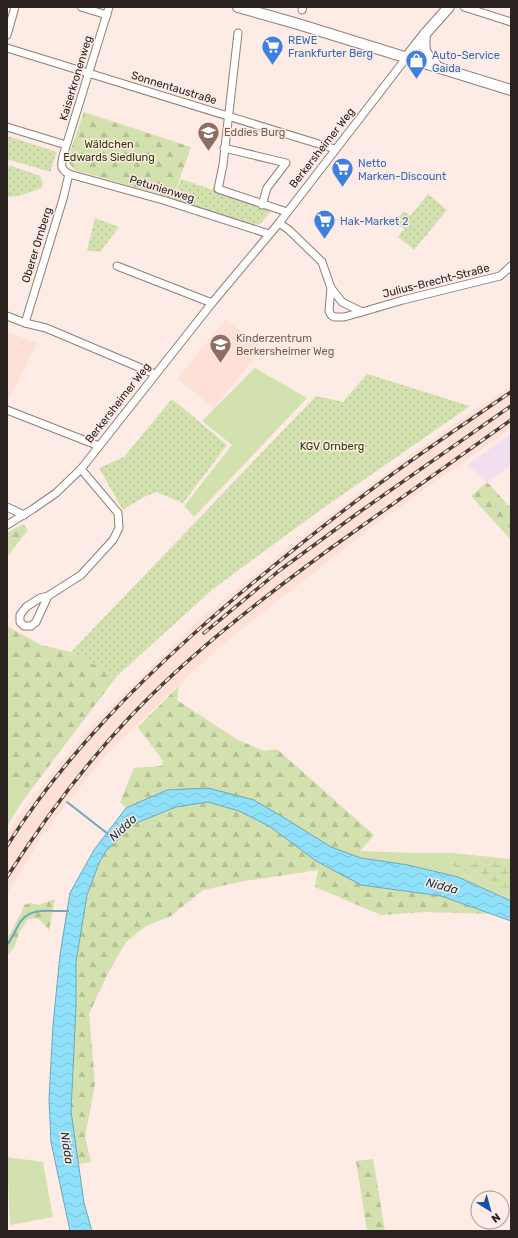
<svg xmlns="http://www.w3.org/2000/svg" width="518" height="1238" font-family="Rubik,sans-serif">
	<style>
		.commercial { fill: #f1dff0 }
		.built { fill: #fee0d6 }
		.grass { fill: #d3e1ae }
		.forest { fill: url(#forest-firs) }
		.wetland { fill: url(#wetland-marsh) }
		.park { fill: url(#park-dots) }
		.water { fill: url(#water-waves); stroke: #70a7b9 }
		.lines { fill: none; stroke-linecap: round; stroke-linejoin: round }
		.stream { stroke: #70a7b9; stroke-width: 2 }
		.street-casing { stroke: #907d76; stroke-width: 9 }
		.secondary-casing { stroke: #907d76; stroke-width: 12 }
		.street { stroke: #fff; stroke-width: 7 }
		.secondary { stroke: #fff; stroke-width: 10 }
		.rail-casing { stroke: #4a413d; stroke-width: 3.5 }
		.rail { stroke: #fdebe5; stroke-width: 2; stroke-dasharray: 6; stroke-linecap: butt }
		.labels { text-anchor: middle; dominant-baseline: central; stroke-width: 3; stroke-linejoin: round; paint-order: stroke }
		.shop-label { font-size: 11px; fill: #366cbe; stroke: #fdebe5; text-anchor: start }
		.street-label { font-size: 11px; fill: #2b2320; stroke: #fdebe5 }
		.education-label { font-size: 11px; fill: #785e54; stroke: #fdebe5; text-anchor: start }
		.park-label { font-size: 11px; fill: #303a08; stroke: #fdebe5 }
		.water-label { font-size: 12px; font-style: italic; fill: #123844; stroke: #fdebe5 }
	</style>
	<defs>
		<pattern id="forest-firs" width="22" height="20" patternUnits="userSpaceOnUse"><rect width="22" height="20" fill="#d3e1ae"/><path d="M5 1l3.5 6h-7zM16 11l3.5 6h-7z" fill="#b5c195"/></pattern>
		<pattern id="wetland-marsh" width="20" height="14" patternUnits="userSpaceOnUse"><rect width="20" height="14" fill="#d3e1ae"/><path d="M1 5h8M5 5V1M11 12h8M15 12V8" fill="none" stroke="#b5c195"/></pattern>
		<pattern id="park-dots" width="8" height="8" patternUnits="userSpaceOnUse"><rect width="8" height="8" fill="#d3e1ae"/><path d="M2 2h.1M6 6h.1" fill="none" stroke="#b5c195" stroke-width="1.8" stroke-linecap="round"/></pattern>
		<pattern id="water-waves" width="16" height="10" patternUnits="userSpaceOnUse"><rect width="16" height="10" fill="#8ee0fb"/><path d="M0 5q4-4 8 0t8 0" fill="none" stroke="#7bc0d7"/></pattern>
	</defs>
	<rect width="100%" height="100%" fill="#fdebe5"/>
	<!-- commercial -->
	<path class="commercial" d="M 511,434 L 511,465 L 487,482 L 467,465 Z"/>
	<!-- built -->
	<g class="built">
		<path d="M 226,319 L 262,349 L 214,408 L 177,379 Z"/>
		<path d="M 7,332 L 37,343 L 9,399 L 7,397 Z"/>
		<path d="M 511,385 L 511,428 L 376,524 L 220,646 L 108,752 L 43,834 L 7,894 L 7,835 L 17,818 L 86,731 L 196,622 L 321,521 L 406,458 Z"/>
	</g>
	<!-- grass -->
	<g class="grass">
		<path d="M 255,368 L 307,398 L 194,517 L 184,506 L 232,445 L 202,421 Z"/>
		<path d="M 7,781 L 24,799 L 7,826 Z"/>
		<path d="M 360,851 L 413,853 L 454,853 L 511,859 L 511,901 L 408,865 L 361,858 L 362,853 Z"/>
		<path d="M 7,1157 L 43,1162 L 53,1217 L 10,1225 Z"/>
	</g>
	<!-- forest -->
	<g class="forest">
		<path d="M 84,112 L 191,147 L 173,198 L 75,170 L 67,161 Z"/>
		<path d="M 487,482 L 511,508 L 511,540 L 471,496 Z"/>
		<path d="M 23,524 L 28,530 L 7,557 L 7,533 Z"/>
		<path d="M 7,626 L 41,645 L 71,652 L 117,676 L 24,799 L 7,781 Z"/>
		<path d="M 179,686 L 177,700 L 236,739 L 264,751 L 277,749 L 374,835 L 360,851 L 363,853 L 361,858 L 331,847 L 291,822 L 254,800 L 167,790 L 126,808 L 120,802 L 134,768 L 161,766 L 163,761 L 138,727 Z"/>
		<path d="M 208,802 L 239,811 L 269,826 L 316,861 L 361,884 L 441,896 L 494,914 L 425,912 L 381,915 L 315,887 L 318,870 L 245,881 L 203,890 L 171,916 L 146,926 L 126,942 L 107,975 L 89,1014 L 95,1084 L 85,1137 L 91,1162 L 78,1164 L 71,1111 L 76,1007 L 76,962 L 87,895 L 99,863 L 106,851 L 134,824 L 176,807 Z"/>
		<path d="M 55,899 L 49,931 C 43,922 40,917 28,919 L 19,933 L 15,946 L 7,956 L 7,938 C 13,931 13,926 17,920 C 21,913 22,913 24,905 L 30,903 L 39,905 Z"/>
		<path d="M 373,1159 L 385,1231 L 367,1231 L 356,1161 Z"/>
	</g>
	<!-- wetland -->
	<path class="wetland" d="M 451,860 L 511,863 L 511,890 L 453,866 Z"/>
	<!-- park -->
	<g class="park">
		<path d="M 7,136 L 57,152 L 50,172 L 7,159 Z"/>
		<path d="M 9,165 L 40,176 L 43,183 L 41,188 L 19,196 L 7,197 L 7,177 Z"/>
		<path d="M 181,179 L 272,210 L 259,225 L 173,200 Z"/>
		<path d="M 428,194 L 447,210 L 414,250 L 398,237 L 404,229 L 395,221 L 404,211 L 410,216 Z"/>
		<path d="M 95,218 L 119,227 L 100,252 L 87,250 Z"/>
		<path d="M 367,374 L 470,406 L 319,511 L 213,589 L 117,676 L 71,652 L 316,396 L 343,402 Z"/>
		<path d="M 172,399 L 227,445 L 183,503 L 156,492 L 144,497 L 123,510 L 99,468 L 124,457 Z"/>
	</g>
	<!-- water -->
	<path class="water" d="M 208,788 L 254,800 L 291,822 L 331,847 L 361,858 L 408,865 L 458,877 L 511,901 L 511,921 L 441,896 L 361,885 L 316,861 L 269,826 L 239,811 L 208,802 L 176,807 L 134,824 L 106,851 L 99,863 L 87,895 L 76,962 L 76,1007 L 71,1111 L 84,1203 L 92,1231 L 70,1231 L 51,1142 L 49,1099 L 53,1025 L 60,955 L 70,893 L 94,850 L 126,808 L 167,790 Z"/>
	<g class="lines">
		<!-- stream -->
		<g class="stream">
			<path d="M 67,802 L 108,834"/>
			<path d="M 7,945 C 13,937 16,928 21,921 C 32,906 53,912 68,911"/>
		</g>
		<defs>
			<g id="street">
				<path d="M 81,7 L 107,15"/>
				<path d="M 109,7 L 63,156 C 61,165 60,169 69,174 L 163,200 L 269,234"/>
				<path d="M 464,7 L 511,22"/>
				<path d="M 302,10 L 303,7"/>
				<path d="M 238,33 L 223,165 L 218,189 L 287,212"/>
				<path d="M 7,35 L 15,7"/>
				<path d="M 7,48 L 335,149"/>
				<path d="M 7,127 L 66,145"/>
				<path d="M 224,148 L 286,163 L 267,188 L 262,205"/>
				<path d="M 69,174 L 63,199 L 25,323 L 46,328 L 155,374"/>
				<path d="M 279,223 L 289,230 L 322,262 L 331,288 L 329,311 L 331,315 L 334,317 L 344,317 L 362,312"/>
				<path d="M 117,266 L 212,303"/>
				<path d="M 331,288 L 342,302 L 362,312 L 403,300 L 500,276 L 511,266"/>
				<path d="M 7,316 L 25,323"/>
				<path d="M 7,410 L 99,446"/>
				<path d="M 7,507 L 24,515"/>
				<path d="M 7,525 L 33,509 L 56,493 L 81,469 L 212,303 L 279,223 L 407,57"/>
				<path d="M 48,596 L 36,622 L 31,626 L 24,626 L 20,622 L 20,615 L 26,607 L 40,598 L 48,596 L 81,575 L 113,540 L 119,528 L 118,513 L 81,469"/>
			</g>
			<g id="secondary">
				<path d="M 238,7 L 298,24 L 511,90"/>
				<path d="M 425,34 C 423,51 425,54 436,65"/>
				<path d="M 407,57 L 425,34 L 449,7"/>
			</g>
		</defs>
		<!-- street casing -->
		<use href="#street" class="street-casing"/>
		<!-- secondary casing -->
		<use href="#secondary" class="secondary-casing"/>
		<!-- street -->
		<use href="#street" class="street"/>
		<!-- secondary -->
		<use href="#secondary" class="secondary"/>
		<defs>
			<g id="rail">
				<path d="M 204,633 L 280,570 L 358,513 L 511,406"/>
				<path d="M 7,846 C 65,754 142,678 223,608 C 276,563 331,519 387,478 C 428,448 470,420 511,392"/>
				<path d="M 7,877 C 43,821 83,767 128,719 C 189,654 260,600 331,548 C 391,505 451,462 511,420"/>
			</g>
		</defs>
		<!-- rail casing -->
		<use href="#rail" class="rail-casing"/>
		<!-- rail -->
		<use href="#rail" class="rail"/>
	</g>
	<!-- icons -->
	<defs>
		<symbol id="supermarket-pin" viewBox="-11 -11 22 30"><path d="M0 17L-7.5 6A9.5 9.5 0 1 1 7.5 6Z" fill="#3f7fe0" stroke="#fdebe5"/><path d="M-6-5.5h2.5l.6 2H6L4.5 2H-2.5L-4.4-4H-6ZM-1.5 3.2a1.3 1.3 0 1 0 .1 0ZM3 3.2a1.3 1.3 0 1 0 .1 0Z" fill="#fff"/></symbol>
		<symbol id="shop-pin" viewBox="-11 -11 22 30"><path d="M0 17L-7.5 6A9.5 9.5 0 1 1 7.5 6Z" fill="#3f7fe0" stroke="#fdebe5"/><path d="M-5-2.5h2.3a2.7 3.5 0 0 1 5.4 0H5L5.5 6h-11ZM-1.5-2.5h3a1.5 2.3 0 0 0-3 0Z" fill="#fff"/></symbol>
		<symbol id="school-pin" viewBox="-11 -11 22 30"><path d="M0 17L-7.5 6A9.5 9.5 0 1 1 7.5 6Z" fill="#8d6e63" stroke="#fdebe5"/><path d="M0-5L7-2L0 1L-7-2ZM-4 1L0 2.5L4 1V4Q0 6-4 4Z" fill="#fff"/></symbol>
	</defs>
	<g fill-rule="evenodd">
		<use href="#supermarket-pin" x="260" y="34" width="25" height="34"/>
		<use href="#shop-pin" x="404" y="48" width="25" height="34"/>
		<use href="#school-pin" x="196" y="120" width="25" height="34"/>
		<use href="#supermarket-pin" x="330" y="156" width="25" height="34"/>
		<use href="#supermarket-pin" x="312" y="208" width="25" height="34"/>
		<use href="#school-pin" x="208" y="332" width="25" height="34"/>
	</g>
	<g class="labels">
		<!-- shop labels -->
		<g class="shop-label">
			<text x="288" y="40">REWE<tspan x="288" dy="13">Frankfurter Berg</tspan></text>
			<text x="432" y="55">Auto-Service<tspan x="432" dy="13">Gaida</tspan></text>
			<text x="358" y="163">Netto<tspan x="358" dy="13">Marken-Discount</tspan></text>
			<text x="340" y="221">Hak-Market 2</text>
		</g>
		<!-- street labels -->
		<g class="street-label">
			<text transform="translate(76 78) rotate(-73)">Kaiserkronenweg</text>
			<text transform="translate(174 88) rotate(17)">Sonnentaustraße</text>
			<text transform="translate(322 148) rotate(-52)">Berkersheimer Weg</text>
			<text transform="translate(162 189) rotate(17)">Petunienweg</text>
			<text transform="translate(37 245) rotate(-73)">Oberer Ornberg</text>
			<text transform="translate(436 281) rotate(-14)">Julius-Brecht-Straße</text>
			<text transform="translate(118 403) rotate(-52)">Berkersheimer Weg</text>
		</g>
		<!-- education labels -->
		<g class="education-label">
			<text x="224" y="132">Eddies Burg</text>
			<text x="236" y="338">Kinderzentrum<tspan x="236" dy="13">Berkersheimer Weg</tspan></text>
		</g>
		<!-- park labels -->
		<g class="park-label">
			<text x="109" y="144">Wäldchen<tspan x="109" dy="13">Edwards Siedlung</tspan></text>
			<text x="332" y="446">KGV Ornberg</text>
		</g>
		<!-- water labels -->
		<g class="water-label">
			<text transform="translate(123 828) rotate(-43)">Nidda</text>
			<text transform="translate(442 886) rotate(15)">Nidda</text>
			<text transform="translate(67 1148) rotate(81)">Nidda</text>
		</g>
	</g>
	<!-- border -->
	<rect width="518" height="1238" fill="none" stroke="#2b2320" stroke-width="16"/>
	<!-- north arrow -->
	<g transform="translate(490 1210) rotate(143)"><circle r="19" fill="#fdebe5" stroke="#a99b96"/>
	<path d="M0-3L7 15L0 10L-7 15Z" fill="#1454a4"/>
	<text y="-6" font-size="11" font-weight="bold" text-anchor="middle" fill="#2b2320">N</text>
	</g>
</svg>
